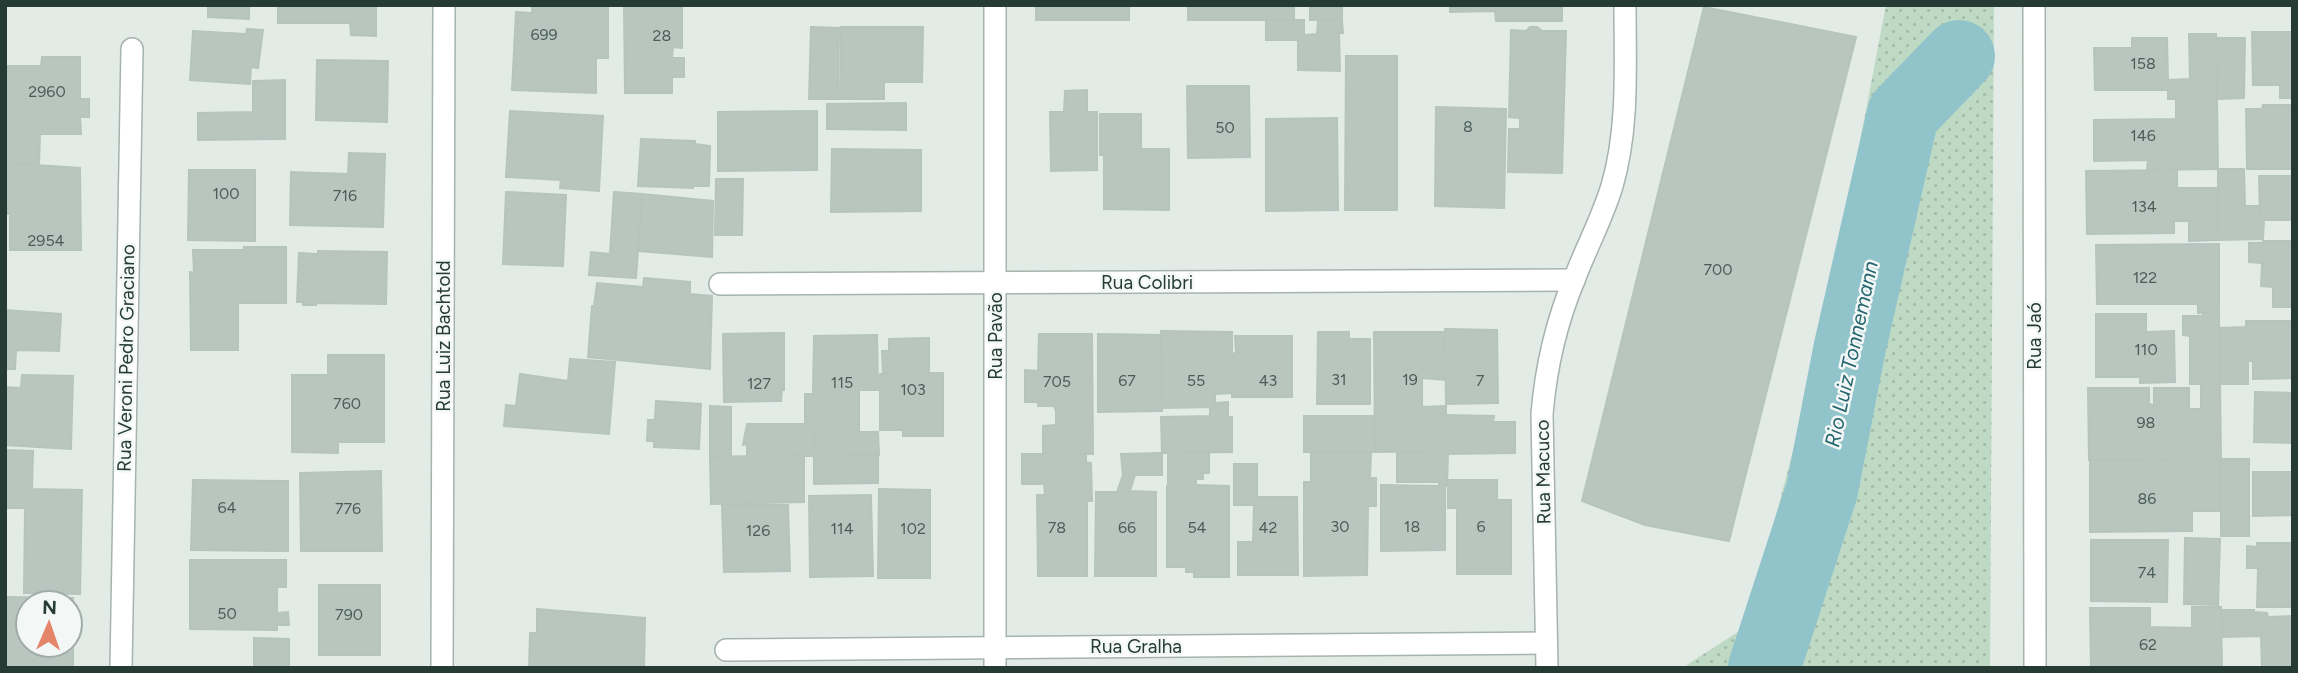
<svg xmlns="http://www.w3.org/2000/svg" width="2298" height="673" font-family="Figtree,sans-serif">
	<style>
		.grass { fill: url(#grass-dots) }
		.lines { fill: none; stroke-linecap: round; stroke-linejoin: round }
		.river { stroke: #91c3cb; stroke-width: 72 }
		.building { fill: #b9c6c0; stroke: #b6c4be; stroke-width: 2; fill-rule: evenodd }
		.street-casing { stroke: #a6b3ae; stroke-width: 24 }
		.street { stroke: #fff; stroke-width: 21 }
		.labels { text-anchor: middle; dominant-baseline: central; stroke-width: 5; stroke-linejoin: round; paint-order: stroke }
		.number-label { font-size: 16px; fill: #4a5e57 }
		.street-label { font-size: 19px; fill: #253b34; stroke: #f3f8f6 }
		.water-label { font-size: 21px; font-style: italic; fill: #256671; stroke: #f3f8f6 }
	</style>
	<defs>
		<pattern id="grass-dots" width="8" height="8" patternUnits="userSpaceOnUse" patternTransform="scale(1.75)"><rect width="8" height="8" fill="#bedac5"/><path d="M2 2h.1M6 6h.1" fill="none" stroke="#a3bcaa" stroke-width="1.8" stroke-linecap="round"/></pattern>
	</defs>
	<rect width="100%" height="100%" fill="#e3ebe7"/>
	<!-- grass -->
	<path class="grass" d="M 1886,5 L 1994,5 L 1990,668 L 1682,668 L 1747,626 L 1822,340 Z"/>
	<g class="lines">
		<!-- river -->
		<path class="river" d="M 1764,668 L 1822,490 L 1849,351 L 1903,114 L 1959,56"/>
	</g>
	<!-- building -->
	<g class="building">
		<path d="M 208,5 L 249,5 L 249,19 L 208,17 Z"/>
		<path d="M 278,5 L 376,5 L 376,36 L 351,35 L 350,23 L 278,23 Z"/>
		<path d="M 532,5 L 608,5 L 608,58 L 596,58 L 596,93 L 512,90 L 516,12 L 532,13 Z"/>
		<path d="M 624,5 L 682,5 L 682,48 L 673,47 L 672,58 L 684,58 L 684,77 L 672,77 L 672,93 L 625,93 Z"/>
		<rect x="1036" y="5" width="93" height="15"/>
		<rect x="1188" y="5" width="106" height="15"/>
		<rect x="1310" y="5" width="32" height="15"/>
		<path d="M 1450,5 L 1562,5 L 1562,21 L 1496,21 L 1495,11 L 1450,12 Z"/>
		<path d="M 1704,7 L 1856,37 L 1729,541 L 1645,525 L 1582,501 Z"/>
		<path d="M 1266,20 L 1304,20 L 1304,35 L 1317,34 L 1318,20 L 1342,20 L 1343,33 L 1339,33 L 1340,71 L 1298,70 L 1298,40 L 1266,40 Z"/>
		<path d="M 811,27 L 839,28 L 838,99 L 809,99 Z"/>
		<path d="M 841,27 L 923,27 L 922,82 L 884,82 L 884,99 L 840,99 Z"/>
		<path d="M 1530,27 L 1537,27 L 1542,31 L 1566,31 L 1562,173 L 1508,172 L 1509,129 L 1520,129 L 1520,118 L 1509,117 L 1511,30 L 1526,31 Z"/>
		<path d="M 247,29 L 263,30 L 258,68 L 251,67 L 250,84 L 190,80 L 193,31 L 246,34 Z"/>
		<path d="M 2252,32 L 2293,32 L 2293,98 L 2280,98 L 2280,85 L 2253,85 Z"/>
		<path d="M 2189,34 L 2216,34 L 2217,99 L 2168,99 L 2168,90 L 2095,90 L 2094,48 L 2132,48 L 2132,38 L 2167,38 L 2168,80 L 2190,79 Z"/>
		<path d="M 2216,38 L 2245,38 L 2244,98 L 2217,99 Z"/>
		<path d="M 1346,56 L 1397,56 L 1397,210 L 1345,210 Z"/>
		<path d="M 42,57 L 80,57 L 80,99 L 89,99 L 89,117 L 80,117 L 81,134 L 40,134 L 39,165 L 5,163 L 5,66 L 41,66 Z"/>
		<path d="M 317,60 L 388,61 L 387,122 L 316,120 Z"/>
		<path d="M 285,80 L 285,139 L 198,140 L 198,113 L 253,112 L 253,81 Z"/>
		<path d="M 1187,86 L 1249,86 L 1250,157 L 1188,158 Z"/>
		<path d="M 1087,90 L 1087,112 L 1097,112 L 1097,170 L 1051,171 L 1050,112 L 1064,112 L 1065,91 Z"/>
		<path d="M 2176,98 L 2217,99 L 2218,169 L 2147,170 L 2148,160 L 2094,161 L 2094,120 L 2176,119 Z"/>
		<path d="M 906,103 L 906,130 L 827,129 L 827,104 Z"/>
		<path d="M 2263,105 L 2293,105 L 2293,169 L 2247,169 L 2246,109 L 2262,109 Z"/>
		<path d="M 1436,107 L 1506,109 L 1504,208 L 1435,206 Z"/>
		<path d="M 510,111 L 603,116 L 599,191 L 560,188 L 561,180 L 506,177 Z"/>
		<path d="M 817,111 L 817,170 L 718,171 L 718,112 Z"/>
		<path d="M 1100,114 L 1141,114 L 1141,149 L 1169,149 L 1169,210 L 1104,209 L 1104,155 L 1100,155 Z"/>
		<path d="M 1337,118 L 1338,210 L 1266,211 L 1266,119 Z"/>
		<path d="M 641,139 L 695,141 L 695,144 L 710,146 L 709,186 L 693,186 L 693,188 L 638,186 Z"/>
		<path d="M 832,149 L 921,150 L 921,211 L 831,212 Z"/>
		<path d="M 349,153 L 385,154 L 383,227 L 290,225 L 291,172 L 348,174 Z"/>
		<path d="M 5,163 L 80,168 L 81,250 L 10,250 L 10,214 L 5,214 Z"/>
		<path d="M 2218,169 L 2244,169 L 2245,206 L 2260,206 L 2260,220 L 2264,220 L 2263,239 L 2218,240 Z"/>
		<path d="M 189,170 L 255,170 L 255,241 L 188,240 Z"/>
		<path d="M 2177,170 L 2177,188 L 2218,188 L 2218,240 L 2189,241 L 2189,221 L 2174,221 L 2174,233 L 2087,234 L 2086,171 Z"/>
		<path d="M 2259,176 L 2293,176 L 2293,220 L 2260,220 Z"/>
		<path d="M 716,179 L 743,179 L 742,235 L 715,235 Z"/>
		<path d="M 506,192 L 566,195 L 563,266 L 503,264 Z"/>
		<path d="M 614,192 L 642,194 L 636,278 L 589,275 L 591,252 L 610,254 Z"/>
		<path d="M 642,194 L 713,201 L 712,257 L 639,251 Z"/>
		<path d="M 2263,241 L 2293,241 L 2293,307 L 2273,307 L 2273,287 L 2261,286 L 2262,263 L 2249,262 L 2249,243 L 2262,243 Z"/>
		<path d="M 2219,244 L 2219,312 L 2198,313 L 2198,304 L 2097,304 L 2096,245 Z"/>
		<path d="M 244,247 L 286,247 L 286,303 L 238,303 L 238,350 L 191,350 L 190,272 L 194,273 L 193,250 L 244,250 Z"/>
		<path d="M 318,251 L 387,252 L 386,304 L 316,303 L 316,305 L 303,305 L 303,302 L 297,302 L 299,253 L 318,254 Z"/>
		<path d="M 644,278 L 690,282 L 690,294 L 712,296 L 710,369 L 588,357 L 592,306 L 594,306 L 597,283 L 643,287 Z"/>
		<path d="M 5,310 L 61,314 L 59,351 L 16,350 L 15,369 L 5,369 Z"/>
		<path d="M 2219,312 L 2220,384 L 2190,384 L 2190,336 L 2183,335 L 2183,316 L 2203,316 L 2203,313 Z"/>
		<path d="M 2096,314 L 2146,314 L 2146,332 L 2174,331 L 2175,382 L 2140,383 L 2140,377 L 2096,377 Z"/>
		<path d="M 2292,318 L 2293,378 L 2253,379 L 2253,361 L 2248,361 L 2248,384 L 2220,384 L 2219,328 L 2246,327 L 2246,321 L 2292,321 Z"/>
		<path d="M 1445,329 L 1497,330 L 1498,403 L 1446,404 Z"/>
		<path d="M 1161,331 L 1232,332 L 1232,393 L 1215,394 L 1215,407 L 1161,408 Z"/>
		<path d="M 1318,332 L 1349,332 L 1349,339 L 1370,339 L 1370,404 L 1317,404 Z"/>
		<path d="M 1374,332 L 1445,332 L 1445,380 L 1422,378 L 1422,407 L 1446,406 L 1446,451 L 1375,452 Z"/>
		<path d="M 784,333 L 784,390 L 782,390 L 781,401 L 724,402 L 723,334 Z"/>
		<path d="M 1039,334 L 1092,334 L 1093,454 L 1043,454 L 1043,426 L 1056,425 L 1056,411 L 1054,406 L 1038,406 L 1038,402 L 1025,402 L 1025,370 L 1038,371 Z"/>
		<path d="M 1098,334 L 1161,335 L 1162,411 L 1098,412 Z"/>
		<path d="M 877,335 L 878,390 L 859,390 L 859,432 L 878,432 L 879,455 L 814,456 L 814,424 L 805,424 L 805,394 L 813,394 L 814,336 Z"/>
		<path d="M 1235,336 L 1292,336 L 1292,397 L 1232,397 L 1232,354 L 1236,353 Z"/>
		<path d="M 929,338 L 929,373 L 883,374 L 882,351 L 889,351 L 889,339 Z"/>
		<path d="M 328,355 L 384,355 L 384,442 L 338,442 L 338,453 L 292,452 L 292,375 L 328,375 Z"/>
		<path d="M 570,359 L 615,362 L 609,434 L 504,426 L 506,405 L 516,406 L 520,374 L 568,381 Z"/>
		<path d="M 929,373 L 943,373 L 943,436 L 903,436 L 903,430 L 880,430 L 880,374 Z"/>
		<path d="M 22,375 L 73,376 L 71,449 L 5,445 L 5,387 L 21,388 Z"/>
		<path d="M 2201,384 L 2220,384 L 2221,459 L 2089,460 L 2088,388 L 2149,388 L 2149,404 L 2154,405 L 2154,388 L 2189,388 L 2189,409 L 2201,409 Z"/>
		<path d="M 2255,392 L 2293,393 L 2293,443 L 2254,442 Z"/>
		<path d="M 656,401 L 701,404 L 699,449 L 654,447 L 654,441 L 647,441 L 648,420 L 655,420 Z"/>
		<path d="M 1228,402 L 1228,417 L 1232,417 L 1232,452 L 1162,453 L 1161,417 L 1210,416 L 1210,407 L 1215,407 L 1215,403 Z"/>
		<path d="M 710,406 L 731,407 L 731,457 L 710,457 Z"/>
		<path d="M 1445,415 L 1494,416 L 1493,422 L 1515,422 L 1515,453 L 1448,454 L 1446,451 Z"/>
		<path d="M 1304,416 L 1374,416 L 1375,452 L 1304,452 Z"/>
		<path d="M 747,424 L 814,424 L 814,456 L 747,456 L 747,444 L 743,445 Z"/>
		<path d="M 5,450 L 33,451 L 32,489 L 82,490 L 80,594 L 24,593 L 25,508 L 5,508 Z"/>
		<path d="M 1446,451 L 1448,454 L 1447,486 L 1445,486 L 1445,550 L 1381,551 L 1381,485 L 1439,486 L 1439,482 L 1397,482 L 1397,452 Z"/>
		<path d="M 1311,452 L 1371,452 L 1370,478 L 1376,478 L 1376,506 L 1368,506 L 1367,575 L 1304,576 L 1304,482 L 1311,482 Z"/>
		<path d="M 1162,453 L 1162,475 L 1135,475 L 1130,491 L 1156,492 L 1156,576 L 1095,576 L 1096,492 L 1117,492 L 1123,475 L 1121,454 Z"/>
		<path d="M 1168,453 L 1209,453 L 1209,473 L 1203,473 L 1203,479 L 1196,479 L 1196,485 L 1168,486 Z"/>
		<path d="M 1022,454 L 1086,454 L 1086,462 L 1091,463 L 1092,501 L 1087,501 L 1087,576 L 1038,576 L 1037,495 L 1045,495 L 1044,484 L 1022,484 Z"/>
		<path d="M 804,455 L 804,502 L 711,504 L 710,457 Z"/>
		<path d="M 878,455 L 878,483 L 814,484 L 814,456 Z"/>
		<rect x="2221" y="459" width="28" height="77"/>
		<path d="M 2221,459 L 2221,511 L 2192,511 L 2192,531 L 2090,532 L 2090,460 Z"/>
		<path d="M 1234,464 L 1257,464 L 1257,497 L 1297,497 L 1298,575 L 1238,575 L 1238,542 L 1253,542 L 1254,505 L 1234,505 Z"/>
		<path d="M 381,471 L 382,551 L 301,551 L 300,473 Z"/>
		<path d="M 2253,472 L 2293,472 L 2293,535 L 2293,515 L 2253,516 Z"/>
		<path d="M 193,480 L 288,481 L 288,551 L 191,550 Z"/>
		<path d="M 1448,480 L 1497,480 L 1497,500 L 1511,500 L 1511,574 L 1457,574 L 1457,508 L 1448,508 Z"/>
		<path d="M 1196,485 L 1229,486 L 1229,577 L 1194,577 L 1194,572 L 1186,572 L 1186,567 L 1167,567 L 1167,486 Z"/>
		<path d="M 879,489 L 930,490 L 930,578 L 878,578 Z"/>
		<path d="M 871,495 L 873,576 L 810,577 L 809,496 Z"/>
		<path d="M 722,505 L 788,505 L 790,571 L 724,572 Z"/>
		<path d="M 2185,538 L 2220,539 L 2218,605 L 2184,604 Z"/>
		<path d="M 2091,540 L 2168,540 L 2167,602 L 2091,601 Z"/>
		<path d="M 2257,543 L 2293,543 L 2293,607 L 2257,607 L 2258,568 L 2247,568 L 2247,546 L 2257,547 Z"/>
		<path d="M 190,560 L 286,560 L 286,587 L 277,587 L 277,613 L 288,612 L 289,625 L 277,625 L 277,630 L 190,629 Z"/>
		<rect x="319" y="585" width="61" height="70"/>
		<path d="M 6,597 L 73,598 L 73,668 L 5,668 ZM 28,603 L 70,603 L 70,645 L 28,645 Z"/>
		<path d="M 2192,607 L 2221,607 L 2222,668 L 2091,668 L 2090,608 L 2150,608 L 2150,627 L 2192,628 Z"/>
		<path d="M 537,609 L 645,618 L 644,668 L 529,668 L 530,633 L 537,633 Z"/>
		<path d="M 2222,610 L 2254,610 L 2254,612 L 2267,613 L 2268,617 L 2293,616 L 2293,668 L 2262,668 L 2261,636 L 2222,637 Z"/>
		<path d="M 254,638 L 289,639 L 289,666 L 254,666 Z"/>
	</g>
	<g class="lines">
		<defs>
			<g id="street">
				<path d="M 2034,5 L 2035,668"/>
				<path d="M 720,284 L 1574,280"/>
				<path d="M 726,650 L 1546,643"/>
				<path d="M 121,668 L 132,49"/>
				<path d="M 442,668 L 444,5"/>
				<path d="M 995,668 L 995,5"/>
				<path d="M 1547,668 L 1542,414 C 1546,367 1556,323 1574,280 C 1586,248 1602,219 1612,186 C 1629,128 1625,65 1625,5"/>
			</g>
		</defs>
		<!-- street casing -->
		<use href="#street" class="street-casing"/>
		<!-- street -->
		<use href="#street" class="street"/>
	</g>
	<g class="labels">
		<!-- number labels -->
		<g class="number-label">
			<text x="544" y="34">699</text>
			<text x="662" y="35">28</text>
			<text x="2143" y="63">158</text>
			<text x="47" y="91">2960</text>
			<text x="1468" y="126">8</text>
			<text x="1225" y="127">50</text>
			<text x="2143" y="135">146</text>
			<text x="226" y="193">100</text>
			<text x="345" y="195">716</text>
			<text x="2144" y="206">134</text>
			<text x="46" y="240">2954</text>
			<text x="1718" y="269">700</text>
			<text x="2145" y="277">122</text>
			<text x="2146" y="349">110</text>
			<text x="1339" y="379">31</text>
			<text x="1410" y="379">19</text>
			<text x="1127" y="380">67</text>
			<text x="1196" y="380">55</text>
			<text x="1268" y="380">43</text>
			<text x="1480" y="380">7</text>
			<text x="1057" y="381">705</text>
			<text x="842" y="382">115</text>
			<text x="759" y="383">127</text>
			<text x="913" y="389">103</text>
			<text x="347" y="403">760</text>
			<text x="2146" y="422">98</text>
			<text x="2147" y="498">86</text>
			<text x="227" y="507">64</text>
			<text x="348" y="508">776</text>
			<text x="1340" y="526">30</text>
			<text x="1412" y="526">18</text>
			<text x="1481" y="526">6</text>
			<text x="1057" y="527">78</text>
			<text x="1127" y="527">66</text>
			<text x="1197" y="527">54</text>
			<text x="1268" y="527">42</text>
			<text x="842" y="528">114</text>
			<text x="913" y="528">102</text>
			<text x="758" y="530">126</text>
			<text x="2147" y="572">74</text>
			<text x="227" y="613">50</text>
			<text x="349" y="614">790</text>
			<text x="2148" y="644">62</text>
		</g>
		<!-- street labels -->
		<g class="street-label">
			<text x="1147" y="282">Rua Colibri</text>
			<text transform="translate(443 336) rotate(-90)">Rua Luiz Bachtold</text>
			<text transform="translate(995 336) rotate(-90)">Rua Pavão</text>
			<text transform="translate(2034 336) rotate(-90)">Rua Jaó</text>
			<text transform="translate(126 358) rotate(-89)">Rua Veroni Pedro Graciano</text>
			<text transform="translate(1543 472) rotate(-91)">Rua Macuco</text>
			<text x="1136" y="646">Rua Gralha</text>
		</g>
		<!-- water labels -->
		<g class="water-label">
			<text transform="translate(1851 354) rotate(-78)">Rio Luiz Tonnemann</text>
		</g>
	</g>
	<!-- border -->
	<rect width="2298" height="673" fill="none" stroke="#253b34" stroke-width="14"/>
	<!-- north arrow -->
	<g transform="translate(49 624) rotate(2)"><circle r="33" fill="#f3f8f6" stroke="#a1aca8" stroke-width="2"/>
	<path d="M0-5L12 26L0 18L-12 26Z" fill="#e48469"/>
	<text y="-10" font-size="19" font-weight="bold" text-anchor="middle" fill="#253b34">N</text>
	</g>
</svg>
